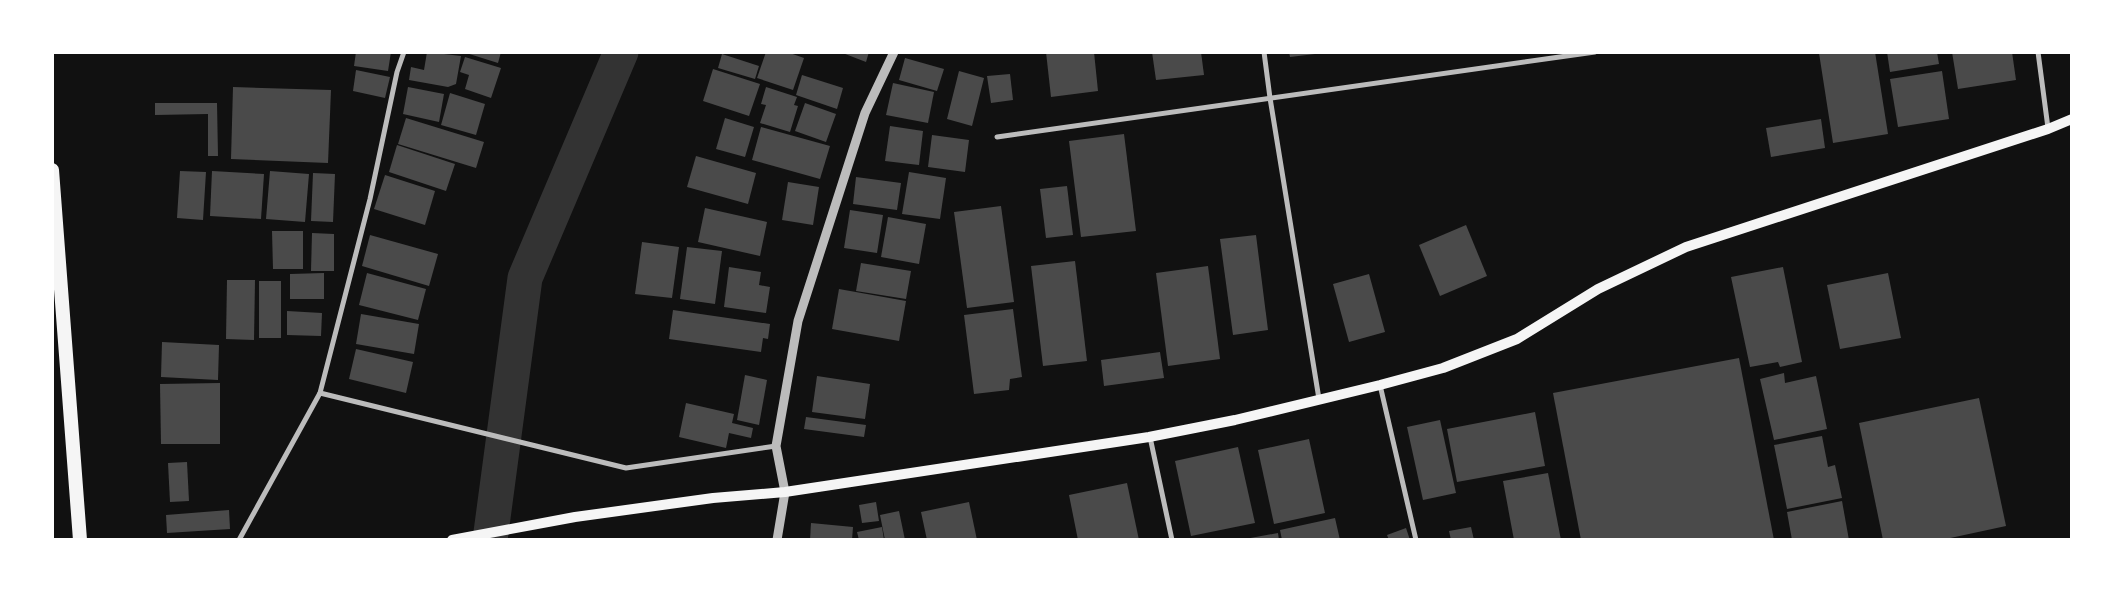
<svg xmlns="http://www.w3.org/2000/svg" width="2124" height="592" font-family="'Public Sans',sans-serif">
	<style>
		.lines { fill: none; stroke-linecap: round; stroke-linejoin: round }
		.canal { stroke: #333; stroke-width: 35 }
		.building { fill: #4a4a4a }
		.minor { stroke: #bcbcbc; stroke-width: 5 }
		.tertiary { stroke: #bcbcbc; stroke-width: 9 }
		.secondary { stroke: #f5f5f5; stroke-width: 10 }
		.trunk { stroke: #f5f5f5; stroke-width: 14 }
	</style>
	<rect width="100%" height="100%" fill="#111"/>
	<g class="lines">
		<!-- canal -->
		<path class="canal" d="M 490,540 L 525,278 L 621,52"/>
	</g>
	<!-- building -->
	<g class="building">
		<path d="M 356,52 L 391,52 L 388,71 L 354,66 Z"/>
		<path d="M 427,52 L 461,56 L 456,84 L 448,87 L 409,80 L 411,67 L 424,70 Z"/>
		<path d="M 463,52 L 501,52 L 498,63 Z"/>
		<path d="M 766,52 L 787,52 L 804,58 L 793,90 L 757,78 Z"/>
		<path d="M 840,52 L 869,52 L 866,62 Z"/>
		<path d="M 1046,52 L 1094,52 L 1098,91 L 1051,97 Z"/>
		<path d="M 1152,52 L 1201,52 L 1204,75 L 1156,80 Z"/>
		<path d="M 1289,52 L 1315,52 L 1315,54 L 1290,57 Z"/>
		<path d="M 1822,52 L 1875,52 L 1888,134 L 1833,143 L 1819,53 Z"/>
		<path d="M 1887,52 L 1937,52 L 1939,64 L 1890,72 Z"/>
		<path d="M 1952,52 L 2012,52 L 2016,80 L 1958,89 Z"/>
		<path d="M 722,54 L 759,66 L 755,79 L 718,68 Z"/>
		<path d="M 465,57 L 501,68 L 491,98 L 465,89 L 469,75 L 460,72 Z"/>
		<path d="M 905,58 L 944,69 L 937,91 L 899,80 Z"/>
		<path d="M 713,69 L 760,84 L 749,116 L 703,101 Z"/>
		<path d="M 356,70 L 390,77 L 385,98 L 353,91 Z"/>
		<path d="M 959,71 L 984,78 L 972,126 L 947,119 Z"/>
		<path d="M 1942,71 L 1949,119 L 1898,127 L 1890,79 Z"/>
		<path d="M 1010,74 L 1013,100 L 991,103 L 987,76 Z"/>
		<path d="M 802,75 L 843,88 L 837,109 L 796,95 Z"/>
		<path d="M 893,83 L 934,92 L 928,123 L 886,115 Z"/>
		<path d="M 233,87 L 331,90 L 328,163 L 231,159 Z"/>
		<path d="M 408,87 L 444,94 L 439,122 L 403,114 Z"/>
		<path d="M 766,87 L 797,97 L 794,105 L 798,106 L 790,132 L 760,123 L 766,105 L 761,104 Z"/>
		<path d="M 450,93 L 485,104 L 476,135 L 441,125 Z"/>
		<path d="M 155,103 L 217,103 L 218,156 L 208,156 L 208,114 L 155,115 Z"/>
		<path d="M 805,103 L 836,114 L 826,142 L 795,131 Z"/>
		<path d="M 406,118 L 484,142 L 476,168 L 398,144 Z"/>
		<path d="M 725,118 L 754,127 L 745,157 L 716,149 Z"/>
		<path d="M 1821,119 L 1825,148 L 1771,157 L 1766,128 Z"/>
		<path d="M 890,126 L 923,131 L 919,165 L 885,161 Z"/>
		<path d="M 761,127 L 830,146 L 820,179 L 752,160 Z"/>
		<path d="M 1124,134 L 1136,231 L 1081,237 L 1069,141 Z"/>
		<path d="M 932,135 L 969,140 L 965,172 L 928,167 Z"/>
		<path d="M 397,145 L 455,164 L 446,191 L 389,172 Z"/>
		<path d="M 696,156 L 756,173 L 748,204 L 687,187 Z"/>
		<path d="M 180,171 L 206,172 L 203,220 L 177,218 Z"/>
		<path d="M 212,171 L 264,174 L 261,219 L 210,216 Z"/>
		<path d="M 270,171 L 309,174 L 305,222 L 266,219 Z"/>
		<path d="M 909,172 L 946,178 L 940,219 L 902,214 Z"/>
		<path d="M 313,173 L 335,174 L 333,222 L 311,221 Z"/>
		<path d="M 385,175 L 435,191 L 425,225 L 374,209 Z"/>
		<path d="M 856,177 L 901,183 L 897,210 L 853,204 Z"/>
		<path d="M 788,182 L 819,187 L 813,225 L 782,220 Z"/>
		<path d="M 1067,186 L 1073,235 L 1046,238 L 1040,189 Z"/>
		<path d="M 1001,206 L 1014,302 L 967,308 L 954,212 Z"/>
		<path d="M 705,208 L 767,222 L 760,256 L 698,242 Z"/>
		<path d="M 850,210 L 883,215 L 877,253 L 844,248 Z"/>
		<path d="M 888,217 L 926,224 L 919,264 L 881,257 Z"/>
		<path d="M 1466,225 L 1487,276 L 1440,296 L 1419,245 Z"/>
		<path d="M 272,231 L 303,231 L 303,269 L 273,269 Z"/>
		<path d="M 312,233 L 334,234 L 334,271 L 311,271 Z"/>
		<path d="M 370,235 L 438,254 L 429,286 L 362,266 Z"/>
		<path d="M 1256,235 L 1268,330 L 1233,335 L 1220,239 Z"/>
		<path d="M 642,242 L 679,247 L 672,298 L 635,294 Z"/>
		<path d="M 687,247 L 722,251 L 715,304 L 680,299 Z"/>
		<path d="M 1075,261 L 1087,361 L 1043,366 L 1031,266 Z"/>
		<path d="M 861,263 L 911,271 L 906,299 L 856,291 Z"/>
		<path d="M 1208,266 L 1220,359 L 1168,366 L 1156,273 Z"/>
		<path d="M 729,267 L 761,272 L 759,285 L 770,287 L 766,313 L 724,307 Z"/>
		<path d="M 1783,267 L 1802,362 L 1780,367 L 1778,362 L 1750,367 L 1731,277 Z"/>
		<path d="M 324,273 L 324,299 L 290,299 L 290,274 Z"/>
		<path d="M 367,273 L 426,289 L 418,320 L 359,305 Z"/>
		<path d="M 1888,273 L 1901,338 L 1840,349 L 1827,285 Z"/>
		<path d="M 1369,274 L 1385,332 L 1349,342 L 1333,284 Z"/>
		<path d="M 227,280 L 255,280 L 254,340 L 226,339 Z"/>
		<rect x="259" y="281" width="22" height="57"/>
		<path d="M 839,289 L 906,301 L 899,341 L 832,329 Z"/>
		<path d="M 1013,309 L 1022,377 L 1010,379 L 1009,390 L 974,394 L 964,315 Z"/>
		<path d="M 673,310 L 770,324 L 768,339 L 763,338 L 761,352 L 669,339 Z"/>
		<path d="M 287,311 L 322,313 L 321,336 L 287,335 Z"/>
		<path d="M 361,314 L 419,324 L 414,354 L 356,344 Z"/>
		<path d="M 162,342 L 219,345 L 218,380 L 161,377 Z"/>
		<path d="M 356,349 L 413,362 L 406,393 L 349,379 Z"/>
		<path d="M 1160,352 L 1164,378 L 1104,386 L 1101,360 Z"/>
		<path d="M 1739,358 L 1774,540 L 1581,540 L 1553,393 Z"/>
		<path d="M 1784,373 L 1785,383 L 1816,376 L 1827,429 L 1774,440 L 1760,379 Z"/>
		<path d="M 745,375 L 767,380 L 759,425 L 737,420 Z"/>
		<path d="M 817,376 L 870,384 L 865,419 L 812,412 Z"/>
		<path d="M 220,383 L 220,444 L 161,444 L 160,384 Z"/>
		<path d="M 1979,398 L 2006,526 L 1941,540 L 1883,540 L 1859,423 Z"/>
		<path d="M 686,403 L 734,414 L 732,423 L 753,428 L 751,438 L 729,433 L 726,448 L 679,437 Z"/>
		<path d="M 1535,412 L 1545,466 L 1457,482 L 1447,429 Z"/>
		<path d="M 806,417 L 866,425 L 864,437 L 804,429 Z"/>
		<path d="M 1440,420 L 1456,493 L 1423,500 L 1407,427 Z"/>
		<path d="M 1822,436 L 1828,467 L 1835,465 L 1842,498 L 1787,509 L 1774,445 Z"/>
		<path d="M 1309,439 L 1325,513 L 1274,524 L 1258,450 Z"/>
		<path d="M 1238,447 L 1255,523 L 1191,536 L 1175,461 Z"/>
		<path d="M 187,462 L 189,501 L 170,502 L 168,463 Z"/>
		<path d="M 1548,473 L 1561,540 L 1514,540 L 1503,481 Z"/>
		<path d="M 1127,483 L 1139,540 L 1078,540 L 1069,495 Z"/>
		<path d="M 1842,501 L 1849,540 L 1792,540 L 1787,512 Z"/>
		<path d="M 876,502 L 879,521 L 862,523 L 859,505 Z"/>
		<path d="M 969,502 L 977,540 L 927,540 L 921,512 Z"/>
		<path d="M 229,510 L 230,529 L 167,533 L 166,515 Z"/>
		<path d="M 899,511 L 905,540 L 885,540 L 880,515 Z"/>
		<path d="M 1335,518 L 1340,540 L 1282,540 L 1280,530 Z"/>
		<path d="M 811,523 L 853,527 L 852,540 L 810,540 Z"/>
		<path d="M 882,527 L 884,540 L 859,540 L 857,532 Z"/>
		<path d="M 1471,527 L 1474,540 L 1451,540 L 1449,531 Z"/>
		<path d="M 1406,528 L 1410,540 L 1389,540 L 1387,535 Z"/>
		<path d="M 1278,533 L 1279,540 L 1245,540 L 1245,539 Z"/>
	</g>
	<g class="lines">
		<!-- minor -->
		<g class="minor">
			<path d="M 1264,52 L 1270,98 L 1319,399"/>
			<path d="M 2038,52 L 2048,128"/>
			<path d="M 997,137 L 1595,52"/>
			<path d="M 1380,385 L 1416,540"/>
			<path d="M 320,393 L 626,468 L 776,446"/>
			<path d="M 1150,437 L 1172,540"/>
			<path d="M 239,540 L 320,393 L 370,199 L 397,72 L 404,52"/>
		</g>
		<!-- tertiary -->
		<path class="tertiary" d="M 777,540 L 785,492 L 776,446 L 798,321 L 865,113 L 894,52"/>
		<!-- secondary -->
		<path class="secondary" d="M 452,540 L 575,517 L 713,498 L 785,492 L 1149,437 L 1235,420 L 1380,385 L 1443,368 L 1517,339 L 1598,289 L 1686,247 L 2048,129 L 2072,119"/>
		<!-- trunk -->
		<path class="trunk" d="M 52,170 L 80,540"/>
	</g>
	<!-- border -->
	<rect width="2124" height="592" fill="none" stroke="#ffffff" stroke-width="108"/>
</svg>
